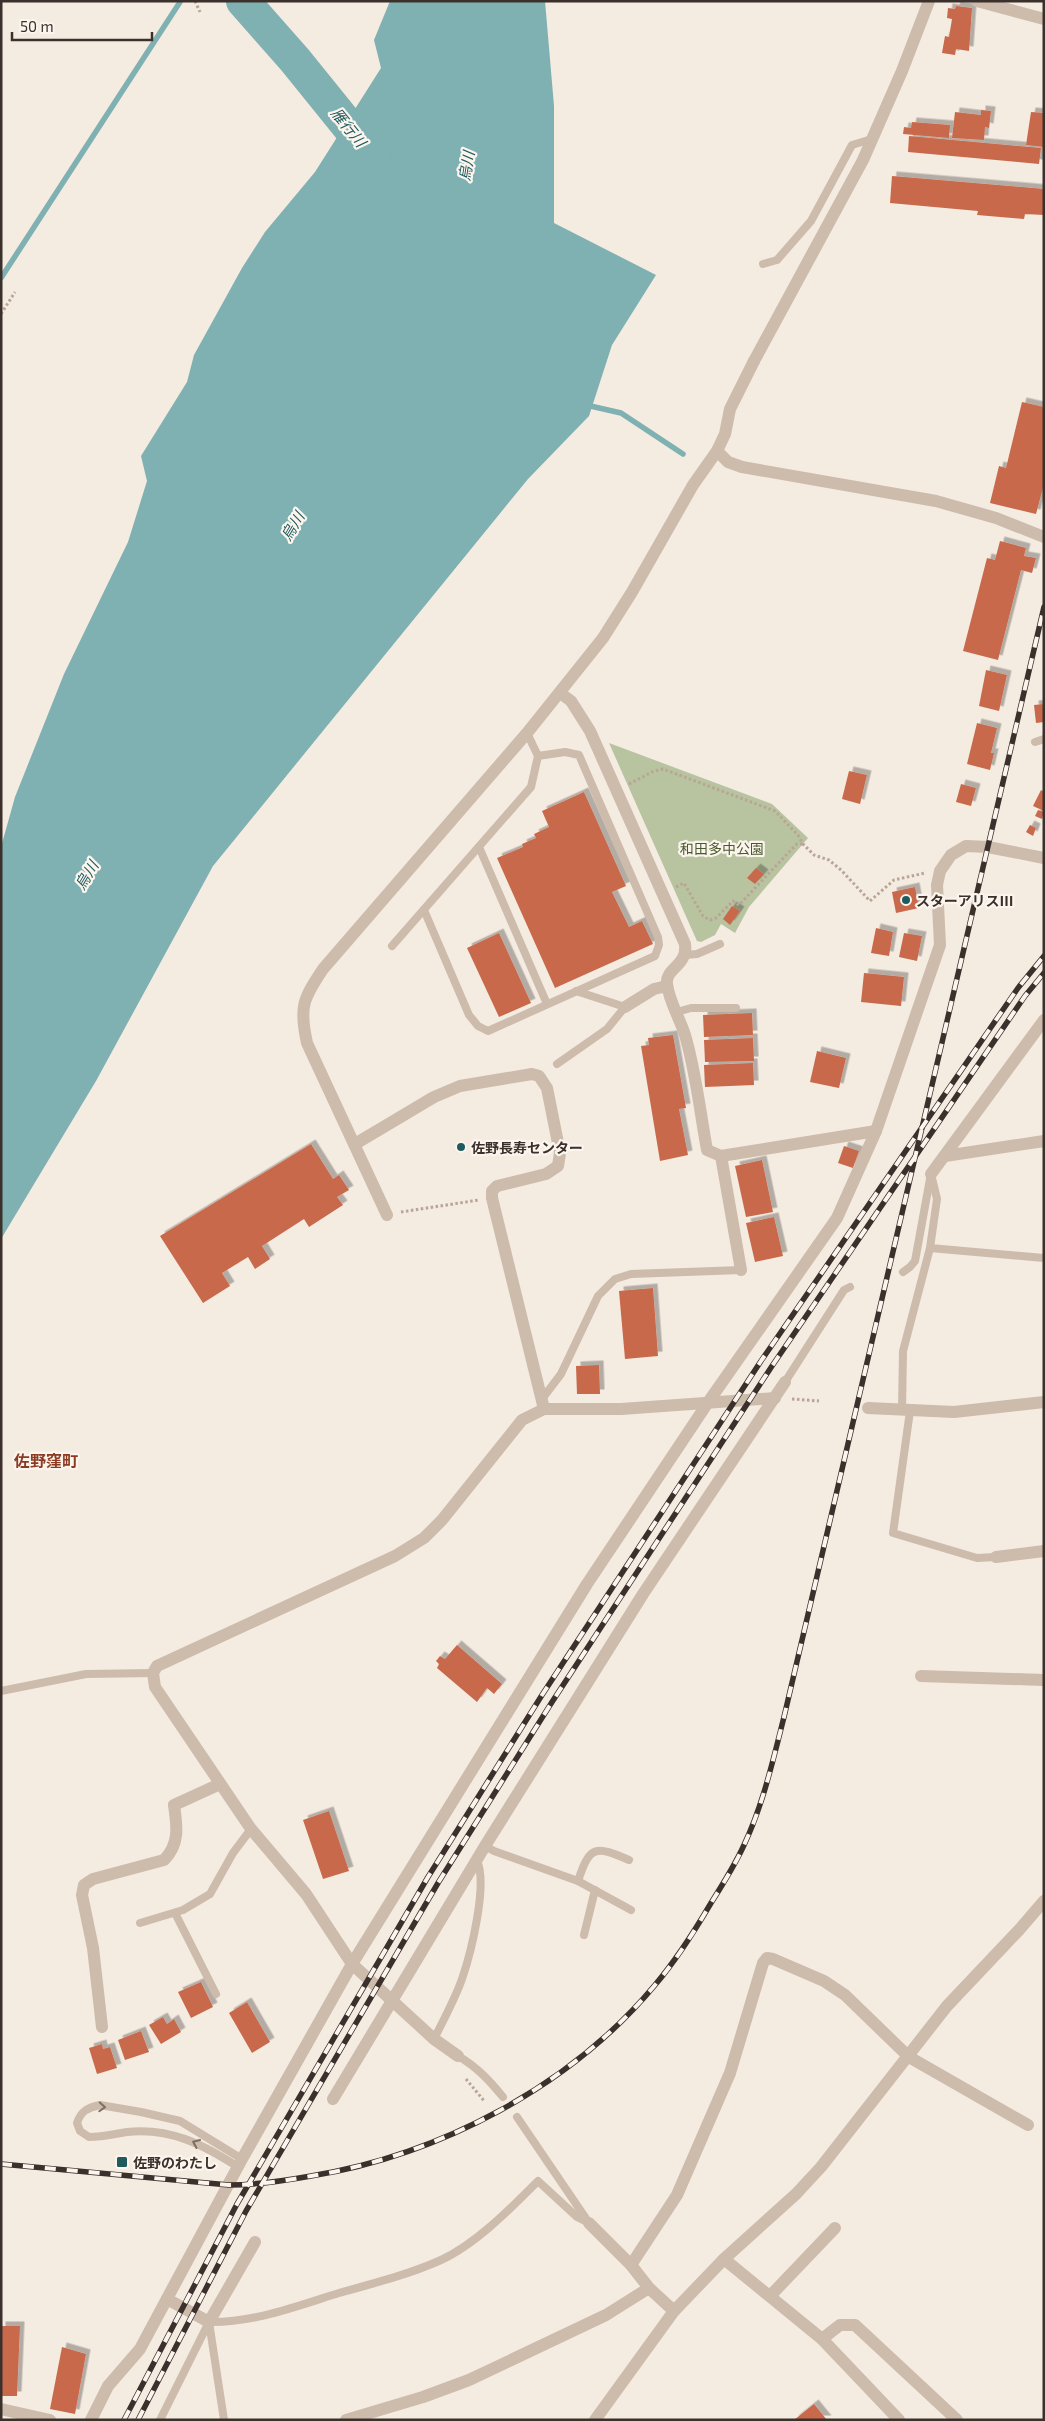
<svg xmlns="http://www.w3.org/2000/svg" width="1045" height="2421" font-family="'Exo 2','Noto Sans JP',sans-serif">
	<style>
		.green { fill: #b8c4a0 }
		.water { fill: #7fb0b2 }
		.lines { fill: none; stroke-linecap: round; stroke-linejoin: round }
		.stream { stroke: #7fb0b2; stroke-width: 5.5 }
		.river { stroke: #7fb0b2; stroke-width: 34 }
		.building { fill: #c8694b; filter: url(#shadow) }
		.path { stroke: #b9a596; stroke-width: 3; stroke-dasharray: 2.5 2.5; stroke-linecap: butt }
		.service { stroke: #cdbbac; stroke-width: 8 }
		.minor { stroke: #cdbbac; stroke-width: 12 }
		.tertiary { stroke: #cdbbac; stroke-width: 12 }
		.rail-casing { stroke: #3b302b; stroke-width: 5.5 }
		.rail { stroke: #fbf5ee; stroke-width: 4; stroke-dasharray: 11; stroke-linecap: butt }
		.oneway { stroke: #7d6f65 }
		.poi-dot { fill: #1f5a5e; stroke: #fbf5ee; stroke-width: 2 }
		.labels { text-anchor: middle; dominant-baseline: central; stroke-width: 4.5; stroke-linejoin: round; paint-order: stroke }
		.park-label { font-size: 14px; fill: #4a5a2e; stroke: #fbf5ee }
		.poi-label { font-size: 14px; font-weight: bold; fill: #3b302b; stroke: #fbf5ee; text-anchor: start }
		.water-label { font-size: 15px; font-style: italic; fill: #1f5a5e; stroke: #fbf5ee }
		.quarter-label { font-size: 16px; font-weight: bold; fill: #8c3b22; stroke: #fbf5ee }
	</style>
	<defs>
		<filter id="shadow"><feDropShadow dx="4.5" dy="-4.5" stdDeviation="0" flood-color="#0004"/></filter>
	</defs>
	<rect width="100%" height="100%" fill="#f4ebe1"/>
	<!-- green -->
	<path class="green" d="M 609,743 L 772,804 L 808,838 L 749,907 L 735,933 L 721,924 L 715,935 L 701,942 L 697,941 Z"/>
	<!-- water -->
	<path class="water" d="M 390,1 L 545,1 L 554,106 L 554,223 L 656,275 L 612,345 L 589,416 L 528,479 L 213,866 L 96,1081 L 1,1239 L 1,847 L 15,797 L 64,674 L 128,542 L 147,481 L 141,456 L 187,382 L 194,355 L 242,268 L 265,232 L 315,172 L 381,68 L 374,40 Z"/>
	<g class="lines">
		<!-- stream -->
		<g class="stream">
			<path d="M 1,278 L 180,2"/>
			<path d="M 586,405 L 621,413 L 683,454"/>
		</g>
		<!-- river -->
		<path class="river" d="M 243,1 L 295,60 L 375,159"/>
	</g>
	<!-- building -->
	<g class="building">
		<path d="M 956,6 L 972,8 L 969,51 L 956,49 L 955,55 L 942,53 L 945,36 L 949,37 L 952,19 L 947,18 L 948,8 L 955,9 Z"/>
		<path d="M 981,110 L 991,111 L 989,128 L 985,127 L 984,140 L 952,138 L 955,112 L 981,115 Z"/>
		<path d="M 1031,112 L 1044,113 L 1044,147 L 1026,145 Z"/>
		<path d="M 912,122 L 950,125 L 949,138 L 903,134 L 904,127 L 911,128 Z"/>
		<path d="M 909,136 L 1041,148 L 1039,164 L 908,152 Z"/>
		<path d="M 892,176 L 1044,189 L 1044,215 L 1025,214 L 1024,219 L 977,215 L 978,211 L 890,203 Z"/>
		<path d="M 1022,402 L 1044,407 L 1044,484 L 1036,514 L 990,503 L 999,466 L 1006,468 Z"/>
		<path d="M 1000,541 L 1026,548 L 1024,556 L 1036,558 L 1032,573 L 1021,570 L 998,660 L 963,651 L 987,558 L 995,560 Z"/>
		<path d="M 986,670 L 1007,675 L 999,711 L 979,706 Z"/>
		<path d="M 1044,704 L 1044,722 L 1036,723 L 1034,705 Z"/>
		<path d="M 977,723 L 997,728 L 991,753 L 994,753 L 990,770 L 967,764 Z"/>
		<path d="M 849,771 L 867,775 L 860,804 L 842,799 Z"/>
		<path d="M 961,784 L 976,788 L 971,806 L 956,802 Z"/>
		<path d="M 1041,790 L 1044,792 L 1044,811 L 1033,806 Z"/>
		<path d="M 584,792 L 626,886 L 612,892 L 629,927 L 642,921 L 653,944 L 555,988 L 497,858 L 523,847 L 522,844 L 536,838 L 534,834 L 549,827 L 542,811 Z"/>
		<path d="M 1038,810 L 1044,812 L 1042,819 L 1035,816 Z"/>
		<path d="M 1030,825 L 1036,828 L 1033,836 L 1026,832 Z"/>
		<path d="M 756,868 L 764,874 L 755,884 L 747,878 Z"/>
		<path d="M 915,887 L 919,908 L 896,913 L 892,892 Z"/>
		<path d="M 732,906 L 740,911 L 730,925 L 723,919 Z"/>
		<path d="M 876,928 L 893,932 L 889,956 L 871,953 Z"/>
		<path d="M 499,933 L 531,1003 L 499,1017 L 467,948 Z"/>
		<path d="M 904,933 L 922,936 L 917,961 L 899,957 Z"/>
		<path d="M 864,973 L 904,977 L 901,1006 L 861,1002 Z"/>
		<path d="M 752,1013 L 753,1035 L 704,1037 L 703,1015 Z"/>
		<path d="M 673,1035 L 686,1108 L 679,1109 L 688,1155 L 660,1161 L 641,1046 L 649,1045 L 648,1038 Z"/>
		<path d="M 753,1038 L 754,1061 L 705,1062 L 704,1040 Z"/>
		<path d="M 817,1051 L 846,1058 L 839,1088 L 810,1082 Z"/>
		<path d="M 753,1063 L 754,1085 L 705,1087 L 704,1065 Z"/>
		<path d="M 311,1144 L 333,1179 L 339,1175 L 349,1190 L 337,1197 L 343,1205 L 309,1227 L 304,1219 L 262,1246 L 270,1259 L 255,1269 L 248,1257 L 222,1273 L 230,1286 L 203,1303 L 160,1236 Z"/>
		<path d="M 844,1146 L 859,1151 L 853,1168 L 838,1163 Z"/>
		<path d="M 762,1160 L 773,1212 L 746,1217 L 735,1166 Z"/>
		<path d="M 774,1217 L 783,1256 L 755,1262 L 746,1223 Z"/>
		<path d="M 653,1288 L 658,1356 L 625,1359 L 619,1291 Z"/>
		<path d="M 599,1365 L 600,1394 L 577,1394 L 576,1366 Z"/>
		<path d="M 457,1645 L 502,1684 L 494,1694 L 487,1688 L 477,1702 L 437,1668 L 439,1664 L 436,1661 L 440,1656 L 445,1659 Z"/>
		<path d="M 329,1811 L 349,1871 L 323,1879 L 303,1820 Z"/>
		<path d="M 201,1982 L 213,2007 L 191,2018 L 178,1992 Z"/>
		<path d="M 247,2002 L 270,2042 L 252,2053 L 229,2013 Z"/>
		<path d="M 163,2017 L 167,2024 L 174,2019 L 181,2032 L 161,2044 L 149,2025 Z"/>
		<path d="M 141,2031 L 149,2052 L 125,2060 L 118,2040 Z"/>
		<path d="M 102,2044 L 103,2049 L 110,2047 L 117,2068 L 97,2074 L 89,2048 Z"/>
		<path d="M 1,2326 L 20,2326 L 17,2396 L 1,2396 Z"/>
		<path d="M 62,2347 L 86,2354 L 75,2414 L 50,2409 Z"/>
		<path d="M 814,2404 L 827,2420 L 794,2420 Z"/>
	</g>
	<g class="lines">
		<!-- path -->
		<g class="path">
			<path d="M 195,1 L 200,12"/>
			<path d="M 1,314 L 15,292"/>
			<path d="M 629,784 L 654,771 L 663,769 L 775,811 L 798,835 L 803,844 L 814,855 L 829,860 L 841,870 L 870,901 L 894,880 L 925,873"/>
			<path d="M 676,887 L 684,883 L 703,916 L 710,920 L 716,918 L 733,901 L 739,905 L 789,852 L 797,844 L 803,844"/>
			<path d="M 401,1212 L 479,1200"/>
			<path d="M 792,1399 L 819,1401"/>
			<path d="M 466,2079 L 485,2102"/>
		</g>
		<!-- service -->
		<g class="service">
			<path d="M 763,264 L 777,260 L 811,221 L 852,145 L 872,139"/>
			<path d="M 1035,742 L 1044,739"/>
			<path d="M 479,847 L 547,1004"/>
			<path d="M 424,910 L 469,1015 L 478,1026 L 488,1031 L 655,956 L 659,945 L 658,937 L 579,755 L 565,752 L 538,756"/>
			<path d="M 392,946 L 531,787 L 538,756 L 527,733"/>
			<path d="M 685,955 L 697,954 L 720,944"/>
			<path d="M 677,1012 L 691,1008 L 736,1008"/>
			<path d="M 557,1064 L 607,1029 L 625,1007 L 576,991"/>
			<path d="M 930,1248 L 1044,1258"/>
			<path d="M 903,1272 L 910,1267 L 915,1261 L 930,1179"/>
			<path d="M 785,1382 L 844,1290 L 850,1287"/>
			<path d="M 542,1399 L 561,1374 L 598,1296 L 615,1279 L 631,1274 L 741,1270"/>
			<path d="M 902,1410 L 903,1351 L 930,1248 L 937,1199 L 931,1174"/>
			<path d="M 910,1411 L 893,1533 L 977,1558 L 996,1557"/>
			<path d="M 1,1691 L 86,1674 L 153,1673"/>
			<path d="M 485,1846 L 494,1851 L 578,1881 L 631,1910"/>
			<path d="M 578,1881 C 590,1844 596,1846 629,1860"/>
			<path d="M 175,1913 L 216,1994"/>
			<path d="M 140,1923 L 183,1910 L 210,1894 L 233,1853 L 251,1829"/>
			<path d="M 584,1935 L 595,1890"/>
			<path d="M 434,2039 C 444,2019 455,1999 462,1979 C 471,1953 488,1884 477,1861"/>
			<path d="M 458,2056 C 477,2067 489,2080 503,2097"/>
			<path d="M 517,2117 L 589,2223"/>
			<path d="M 238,2167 C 204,2145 170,2127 127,2132 C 114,2134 102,2137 89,2137 L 80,2131 L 77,2123 C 81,2111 87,2108 100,2105 L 141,2112 L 180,2121 L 242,2159"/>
			<path d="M 209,2322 C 253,2323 297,2306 339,2293 C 372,2284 410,2274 441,2260 C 476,2244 511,2208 538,2181 L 577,2217 L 589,2223"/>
			<path d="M 209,2322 L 224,2420"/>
			<path d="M 160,2420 L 209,2322"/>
		</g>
		<!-- minor -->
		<g class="minor">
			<path d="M 977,1 L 1044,19"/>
			<path d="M 717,451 L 728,462 L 742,467 L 936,501 L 996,518 L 1044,537"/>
			<path d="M 560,693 L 571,701 L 590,731 L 685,944 C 688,966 665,968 667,984 C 669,1001 680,1019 685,1035 C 696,1072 700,1112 707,1150 L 721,1156 L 876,1131"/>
			<path d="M 625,1007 L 654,989 L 667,986"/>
			<path d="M 355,1144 L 434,1097 L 460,1086 L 532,1074 L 539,1076 L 547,1088 L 560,1153 L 558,1166 L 546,1174 L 497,1186 L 492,1191 L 492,1198 L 544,1409"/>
			<path d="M 721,1156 L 741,1270"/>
			<path d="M 945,1156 L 1044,1141"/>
			<path d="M 931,1174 L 1044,1020"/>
			<path d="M 387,1215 L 307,1043 C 299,1007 303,999 323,969 L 527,733 L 603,638 L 632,592 L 693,485 L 717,451 L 725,434 L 730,409 L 754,361"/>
			<path d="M 868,1408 L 954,1412 L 1044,1402"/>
			<path d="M 996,1557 L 1044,1551"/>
			<path d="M 921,1676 L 1044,1680"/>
			<path d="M 102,2027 L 93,1948 L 82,1895 L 84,1885 L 93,1879 L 164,1860 C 180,1844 177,1826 174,1805 L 220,1784"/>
			<path d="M 458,2056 L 434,2039 L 352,1964 L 306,1894 L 251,1829 L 155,1687 L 153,1673 L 157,1666 L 395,1556 L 424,1538 L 442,1520 L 522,1420 L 544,1409 L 621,1409 L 775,1398"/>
			<path d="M 333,2099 L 485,1846 L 643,1594 L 785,1382"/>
			<path d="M 589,2223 L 631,2265 L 649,2288 L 674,2311"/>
			<path d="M 724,2259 L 822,2339 L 840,2325 L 855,2325 L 957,2420"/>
			<path d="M 631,2265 L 677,2195 L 730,2073 L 763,1963 L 767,1958 L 773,1959 L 824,1981 L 845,1995 L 909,2057 L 1028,2125"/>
			<path d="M 771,2295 L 835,2228"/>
			<path d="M 167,2299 L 209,2322 L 255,2242"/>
			<path d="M 822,2339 L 899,2420"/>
			<path d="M 1,2409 L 50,2420"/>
			<path d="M 91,2420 L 108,2386 L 140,2349 L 148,2334 L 242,2159 L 352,1964 L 587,1584 L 709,1401 L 837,1218 L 876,1131 L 940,945 L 937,885 L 940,871 L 951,855 L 966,846 L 988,847 L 1044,858"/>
			<path d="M 346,2420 L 423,2397 L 469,2380 L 606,2315 L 649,2288"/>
			<path d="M 595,2420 L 674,2311 L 724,2259 L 796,2194 L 821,2167 L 947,2006 L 1019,1930 L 1044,1901"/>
		</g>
		<!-- tertiary -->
		<path class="tertiary" d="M 754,361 L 863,160 L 902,71 L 929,1"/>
		<defs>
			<g id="rail">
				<path d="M 1,2164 L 229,2185 C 257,2185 283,2181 311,2176 C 440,2155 571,2086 655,1985 C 677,1959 694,1932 711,1903 C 723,1884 735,1865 744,1845 C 763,1805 773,1760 784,1717 L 1044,607"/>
				<path d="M 124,2420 L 237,2204 L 428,1877 L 542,1695 L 761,1361 L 1018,988 L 1044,956"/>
				<path d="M 138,2420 L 246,2211 L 438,1883 L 552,1702 L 772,1366 L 1025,996 L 1044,973"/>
			</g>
		</defs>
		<!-- rail casing -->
		<use href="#rail" class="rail-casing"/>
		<!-- rail -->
		<use href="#rail" class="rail"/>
	</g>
	<!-- one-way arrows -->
	<defs><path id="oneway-chevron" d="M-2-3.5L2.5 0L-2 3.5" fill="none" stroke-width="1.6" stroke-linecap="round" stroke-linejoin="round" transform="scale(1.25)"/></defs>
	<g class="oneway">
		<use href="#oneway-chevron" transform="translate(102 2107) rotate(3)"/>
		<use href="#oneway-chevron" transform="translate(196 2143) rotate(-156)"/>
	</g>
	<!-- markers -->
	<g class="poi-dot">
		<circle cx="906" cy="900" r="5"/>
		<circle cx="461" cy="1147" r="5"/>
		<rect x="116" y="2156" width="12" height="12" rx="2.5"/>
	</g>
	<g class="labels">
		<!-- park labels -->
		<g class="park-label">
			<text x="722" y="848">和田多中公園</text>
		</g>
		<!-- poi labels -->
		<g class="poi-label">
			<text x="916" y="900">スターアリスⅢ</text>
			<text x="471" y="1147">佐野長寿センター</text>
			<text x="133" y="2162">佐野のわたし</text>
		</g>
		<!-- water labels -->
		<g class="water-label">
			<text transform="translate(349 127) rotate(51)">雁行川</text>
			<text transform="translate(466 166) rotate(-81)">烏川</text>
			<text transform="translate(292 526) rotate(-59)">烏川</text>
			<text transform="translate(86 875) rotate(-59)">烏川</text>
		</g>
		<!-- quarter labels -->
		<g class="quarter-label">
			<text x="46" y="1460">佐野窪町</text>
		</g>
	</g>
	<!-- border -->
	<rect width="1045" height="2421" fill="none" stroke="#3b302b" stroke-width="5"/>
	<!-- scale -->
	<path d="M12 32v8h140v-8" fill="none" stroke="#3b302b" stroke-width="2.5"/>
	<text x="20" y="32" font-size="15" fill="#3b302b" stroke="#fbf5ee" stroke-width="4" paint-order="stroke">50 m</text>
</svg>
